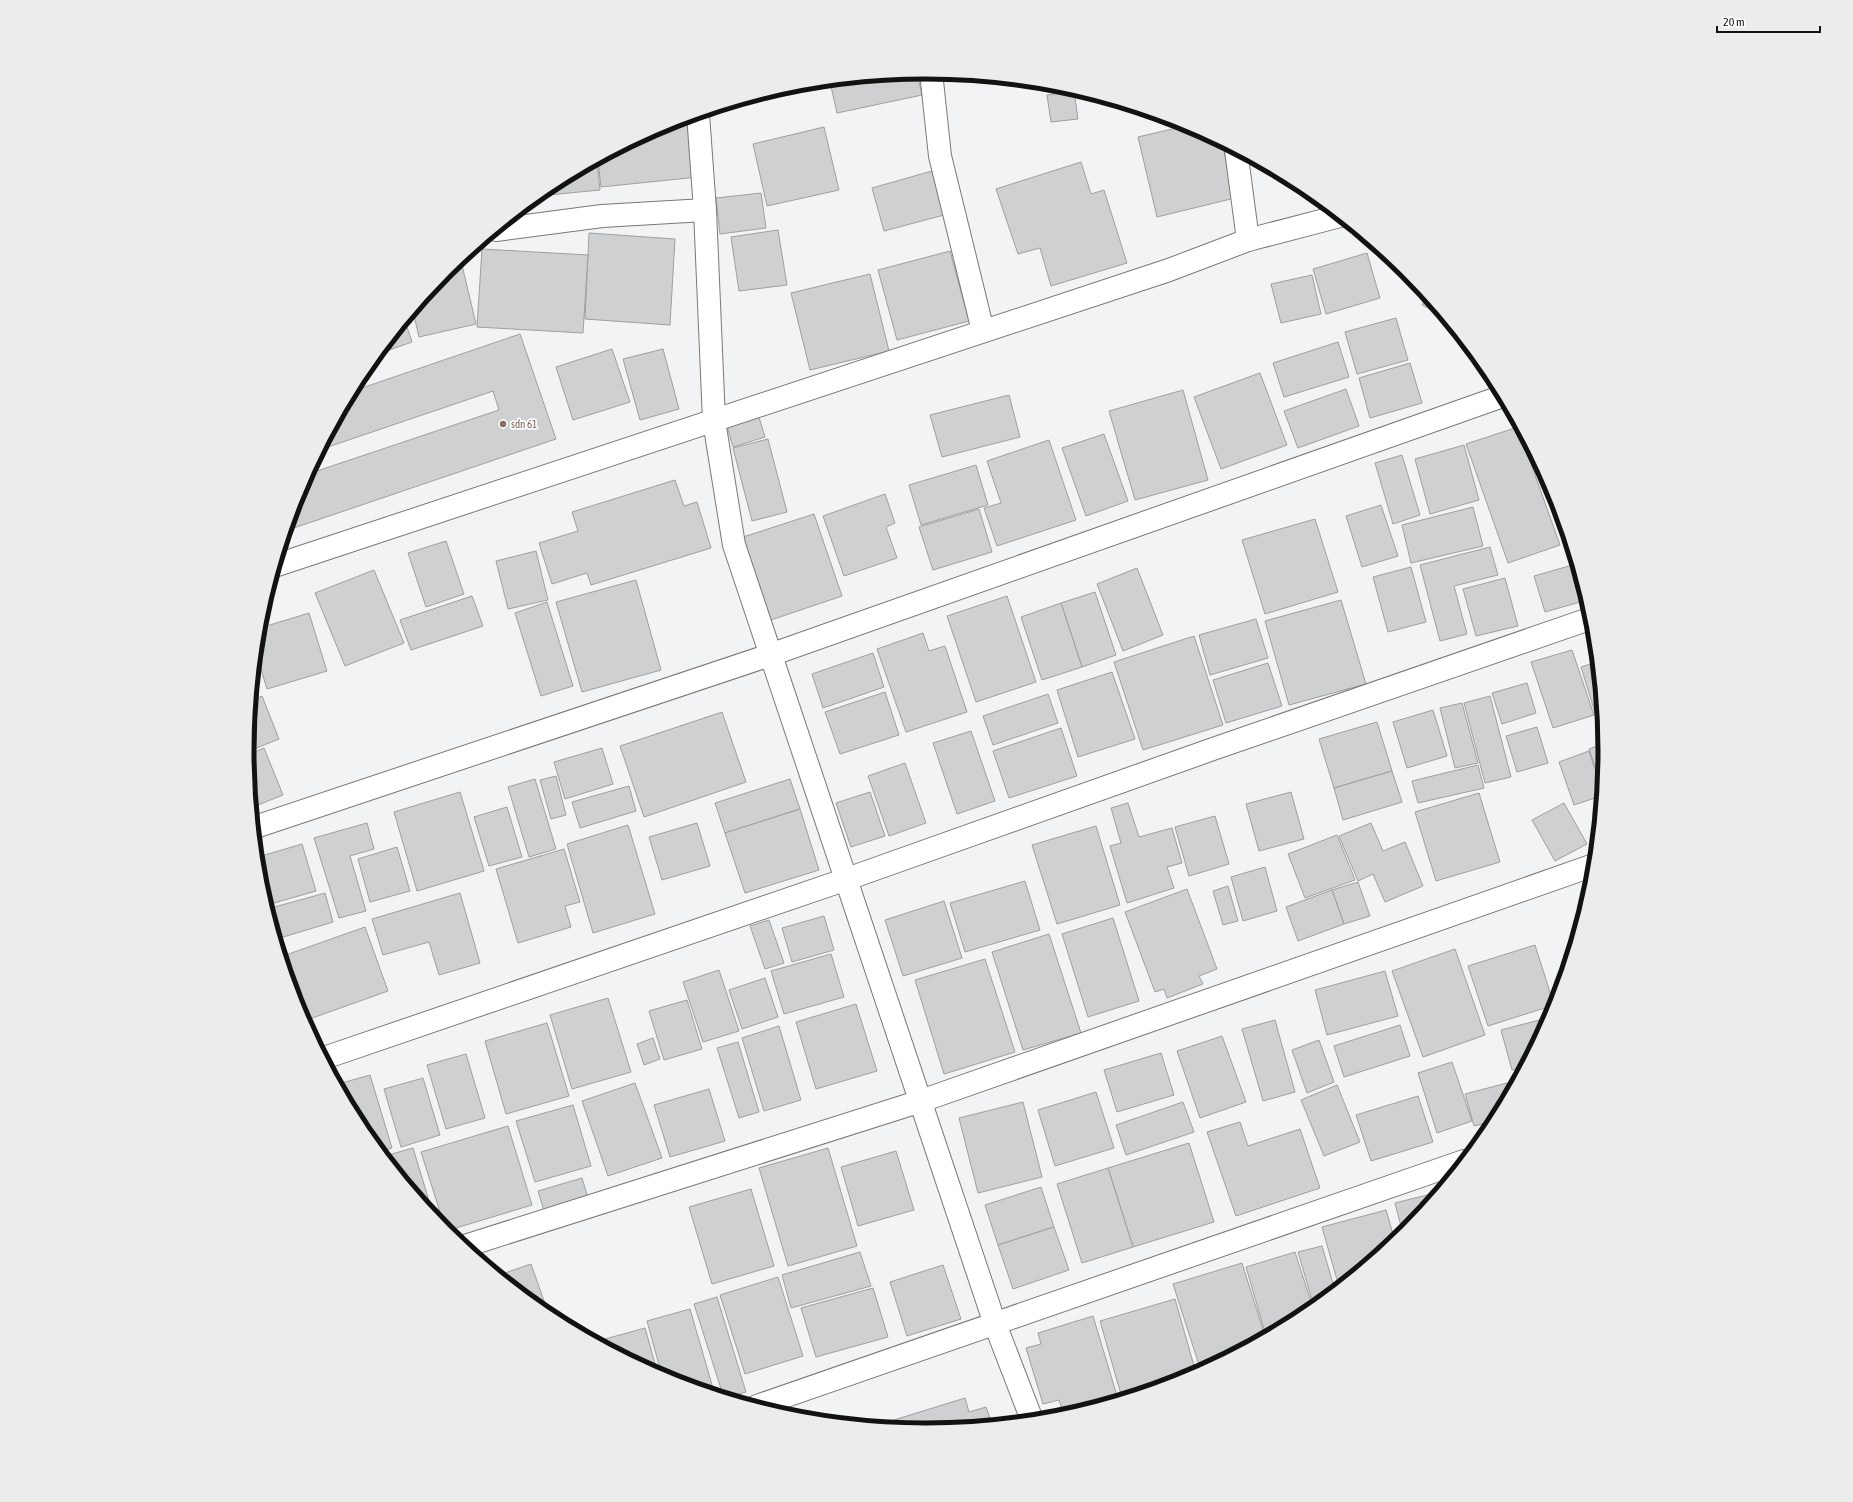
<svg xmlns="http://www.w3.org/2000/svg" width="1853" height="1502" font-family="'Asap Condensed',sans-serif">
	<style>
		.building { fill: #cfd0d2; stroke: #9e9fa1 }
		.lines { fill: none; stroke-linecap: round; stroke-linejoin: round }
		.street-casing { stroke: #777879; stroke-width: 24 }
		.street { stroke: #fff; stroke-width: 22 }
		.education-dot { fill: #8d6e63; stroke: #fff; stroke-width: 1.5 }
		.labels { text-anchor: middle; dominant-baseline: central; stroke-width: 3.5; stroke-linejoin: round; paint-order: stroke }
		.education-label { font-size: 11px; fill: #785e54; stroke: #fff; text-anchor: start }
		.rim { fill: none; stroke: #111212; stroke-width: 5 }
	</style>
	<rect width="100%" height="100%" fill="#f2f3f5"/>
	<!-- building -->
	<g class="building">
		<path d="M 917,73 L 922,95 L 837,113 L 830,82 Z"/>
		<path d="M 1074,91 L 1078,119 L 1051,122 L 1047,95 Z"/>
		<path d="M 691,116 L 698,177 L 601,187 L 598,160 L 667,124 Z"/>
		<path d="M 1189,125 L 1222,143 L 1235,198 L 1157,217 L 1138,137 Z"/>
		<path d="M 824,127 L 839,190 L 767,206 L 753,144 Z"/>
		<path d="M 597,161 L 600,190 L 538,196 L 549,186 Z"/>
		<path d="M 1081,162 L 1091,194 L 1104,190 L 1127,263 L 1051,286 L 1040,248 L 1018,254 L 996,189 Z"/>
		<path d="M 932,171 L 944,215 L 884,231 L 872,188 Z"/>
		<path d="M 761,193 L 766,228 L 720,234 L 716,198 Z"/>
		<path d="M 778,230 L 787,285 L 739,291 L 731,237 Z"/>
		<path d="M 589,233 L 675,239 L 670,325 L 585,319 Z"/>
		<path d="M 482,249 L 588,255 L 583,333 L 477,327 Z"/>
		<path d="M 950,251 L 969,321 L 897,340 L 878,270 Z"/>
		<path d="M 1367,253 L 1380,298 L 1326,314 L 1313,269 Z"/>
		<path d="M 458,261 L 461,261 L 476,324 L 419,337 L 413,311 L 447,271 Z"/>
		<path d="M 870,274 L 889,351 L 810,370 L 791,293 Z"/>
		<path d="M 1312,275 L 1321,314 L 1281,323 L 1271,284 Z"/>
		<path d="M 1427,296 L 1444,316 L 1422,305 Z"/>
		<path d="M 1396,318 L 1408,360 L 1357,374 L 1345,332 Z"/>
		<path d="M 405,321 L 412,342 L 378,354 Z"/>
		<path d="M 520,334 L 556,439 L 288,530 L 299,491 L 308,474 L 499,410 L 493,391 L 322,449 L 353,391 Z"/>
		<path d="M 1338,342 L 1349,377 L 1284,397 L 1273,363 Z"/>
		<path d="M 612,349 L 630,402 L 573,420 L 556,367 Z"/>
		<path d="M 663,349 L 679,409 L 640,420 L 623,359 Z"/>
		<path d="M 1410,363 L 1422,403 L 1370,418 L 1359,378 Z"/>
		<path d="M 1260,373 L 1287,445 L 1221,469 L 1194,397 Z"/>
		<path d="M 1346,389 L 1359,426 L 1298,448 L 1284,411 Z"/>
		<path d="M 1183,390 L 1208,480 L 1135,500 L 1109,411 Z"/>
		<path d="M 1009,395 L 1020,437 L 942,457 L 930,415 Z"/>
		<path d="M 758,414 L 765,437 L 733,447 L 726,423 Z"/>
		<path d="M 1518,427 L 1560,545 L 1508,563 L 1466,444 Z"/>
		<path d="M 1104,434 L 1128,501 L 1086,516 L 1062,448 Z"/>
		<path d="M 768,439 L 787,512 L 752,521 L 733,448 Z"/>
		<path d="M 1049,440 L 1076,520 L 997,546 L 984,508 L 1001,503 L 987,461 Z"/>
		<path d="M 1464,445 L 1479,500 L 1430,514 L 1415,459 Z"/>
		<path d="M 1402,455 L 1420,515 L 1393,524 L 1375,463 Z"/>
		<path d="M 976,465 L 988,505 L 921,525 L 909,485 Z"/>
		<path d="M 675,480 L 684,506 L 697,502 L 711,548 L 591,585 L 587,573 L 552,584 L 539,543 L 578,531 L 572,512 Z"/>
		<path d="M 885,494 L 895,523 L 886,527 L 897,558 L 844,576 L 823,516 Z"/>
		<path d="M 1381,505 L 1398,556 L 1362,567 L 1346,516 Z"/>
		<path d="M 1473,507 L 1483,546 L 1411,563 L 1402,525 Z"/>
		<path d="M 979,509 L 992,552 L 933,570 L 919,527 Z"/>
		<path d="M 814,514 L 842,596 L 768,621 L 740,538 Z"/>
		<path d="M 1315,519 L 1338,592 L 1265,614 L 1242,540 Z"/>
		<path d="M 446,541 L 464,594 L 426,607 L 408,553 Z"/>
		<path d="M 1490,547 L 1498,575 L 1454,586 L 1467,634 L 1440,641 L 1420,565 Z"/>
		<path d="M 536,551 L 548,600 L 508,609 L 496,561 Z"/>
		<path d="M 1576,564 L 1587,600 L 1545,612 L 1534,576 Z"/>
		<path d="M 1411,567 L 1426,622 L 1388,632 L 1373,577 Z"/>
		<path d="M 1137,568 L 1163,635 L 1123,651 L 1097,584 Z"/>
		<path d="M 374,570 L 404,643 L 345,666 L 315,593 Z"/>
		<path d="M 1505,578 L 1518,626 L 1476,636 L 1463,589 Z"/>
		<path d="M 636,580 L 661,670 L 582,692 L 556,602 Z"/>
		<path d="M 1095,592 L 1116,655 L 1082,667 L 1061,603 Z"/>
		<path d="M 472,596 L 483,626 L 411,650 L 400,620 Z"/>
		<path d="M 1007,596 L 1036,682 L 976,702 L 947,616 Z"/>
		<path d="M 1341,600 L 1366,684 L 1289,705 L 1265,621 Z"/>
		<path d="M 547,602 L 573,686 L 541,696 L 515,613 Z"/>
		<path d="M 1061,603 L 1082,667 L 1042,680 L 1021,617 Z"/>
		<path d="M 309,613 L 327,671 L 267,689 L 257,656 L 260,628 Z"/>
		<path d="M 1256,619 L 1268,658 L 1210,675 L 1199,635 Z"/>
		<path d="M 923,633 L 929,651 L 945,646 L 967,712 L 906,732 L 877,649 Z"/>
		<path d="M 1194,636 L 1223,725 L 1143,750 L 1114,662 Z"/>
		<path d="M 1572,650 L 1594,715 L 1553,728 L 1531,662 Z"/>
		<path d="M 873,653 L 884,687 L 823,708 L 812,674 Z"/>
		<path d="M 1597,662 L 1602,714 L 1596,716 L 1581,667 Z"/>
		<path d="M 1268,663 L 1282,706 L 1226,723 L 1213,680 Z"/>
		<path d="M 1112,672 L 1135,739 L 1078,757 L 1057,690 Z"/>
		<path d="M 1527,683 L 1536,713 L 1502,724 L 1492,693 Z"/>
		<path d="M 885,692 L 899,735 L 840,754 L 825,712 Z"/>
		<path d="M 1048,694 L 1058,723 L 993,745 L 983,716 Z"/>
		<path d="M 262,696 L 279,739 L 249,751 L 248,748 L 253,700 Z"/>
		<path d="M 1490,696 L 1511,777 L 1485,783 L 1464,703 Z"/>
		<path d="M 1462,703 L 1478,763 L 1455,768 L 1440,708 Z"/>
		<path d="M 1433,710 L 1447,756 L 1407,768 L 1393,722 Z"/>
		<path d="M 722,712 L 746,782 L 644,817 L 620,746 Z"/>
		<path d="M 1377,722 L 1392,771 L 1334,788 L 1319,739 Z"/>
		<path d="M 1537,727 L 1548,763 L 1517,772 L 1506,736 Z"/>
		<path d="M 1061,728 L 1077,776 L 1009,798 L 993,751 Z"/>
		<path d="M 971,731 L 995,801 L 957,814 L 933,743 Z"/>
		<path d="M 1605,743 L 1605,751 L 1602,788 L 1589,749 Z"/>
		<path d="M 264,748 L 283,795 L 253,807 L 248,755 Z"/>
		<path d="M 602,748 L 613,784 L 565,799 L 554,762 Z"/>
		<path d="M 1589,751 L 1602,791 L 1601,796 L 1574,805 L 1559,762 Z"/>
		<path d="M 905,763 L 926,823 L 889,836 L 868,776 Z"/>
		<path d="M 1478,765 L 1484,788 L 1418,803 L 1412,781 Z"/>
		<path d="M 1392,771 L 1402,802 L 1343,820 L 1334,788 Z"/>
		<path d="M 556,776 L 566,815 L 551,819 L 540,780 Z"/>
		<path d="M 535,779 L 556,849 L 529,857 L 508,787 Z"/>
		<path d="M 790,779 L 800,809 L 725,833 L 715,803 Z"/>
		<path d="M 629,786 L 636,811 L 580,828 L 572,802 Z"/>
		<path d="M 460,792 L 484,871 L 417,891 L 394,812 Z"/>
		<path d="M 870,792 L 885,836 L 851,847 L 836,803 Z"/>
		<path d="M 1291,792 L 1304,839 L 1259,851 L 1246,804 Z"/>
		<path d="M 1479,793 L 1500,862 L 1436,881 L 1415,812 Z"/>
		<path d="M 1128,803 L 1139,837 L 1172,828 L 1182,863 L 1167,867 L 1174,888 L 1127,903 L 1110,846 L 1121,843 L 1111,808 Z"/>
		<path d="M 1564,803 L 1587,844 L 1555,861 L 1532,820 Z"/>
		<path d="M 507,807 L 522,857 L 489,866 L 474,817 Z"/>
		<path d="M 800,809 L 819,870 L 745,893 L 725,833 Z"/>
		<path d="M 1215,816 L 1229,864 L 1189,876 L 1175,827 Z"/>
		<path d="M 367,823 L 374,849 L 350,856 L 366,911 L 339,918 L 314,838 Z"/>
		<path d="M 697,823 L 710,866 L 662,880 L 649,837 Z"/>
		<path d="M 1371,823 L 1383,851 L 1405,842 L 1423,886 L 1385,902 L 1373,874 L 1358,881 L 1339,836 Z"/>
		<path d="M 628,825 L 655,914 L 593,933 L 567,844 Z"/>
		<path d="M 1096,826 L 1120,905 L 1057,924 L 1032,845 Z"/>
		<path d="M 1337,835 L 1355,880 L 1305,898 L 1288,854 Z"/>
		<path d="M 302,844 L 316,891 L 267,905 L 261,883 L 258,857 Z"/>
		<path d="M 397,847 L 410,891 L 370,902 L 358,859 Z"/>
		<path d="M 564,849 L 580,902 L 565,906 L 571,927 L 518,943 L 496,869 Z"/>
		<path d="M 1265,867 L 1277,911 L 1243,921 L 1231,877 Z"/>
		<path d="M 1025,881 L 1040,930 L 965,952 L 950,903 Z"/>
		<path d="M 1358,882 L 1370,916 L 1344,924 L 1332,890 Z"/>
		<path d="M 1228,886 L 1238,921 L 1223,925 L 1213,891 Z"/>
		<path d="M 1187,889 L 1217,969 L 1199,976 L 1203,984 L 1167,998 L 1164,989 L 1155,992 L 1125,912 Z"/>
		<path d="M 1332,890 L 1344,924 L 1298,941 L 1286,907 Z"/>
		<path d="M 325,893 L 333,922 L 280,938 L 271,908 Z"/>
		<path d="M 460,893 L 480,963 L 439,975 L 429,942 L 383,955 L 372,919 Z"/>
		<path d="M 944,901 L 962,958 L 903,976 L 885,920 Z"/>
		<path d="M 824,916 L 834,950 L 792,962 L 782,928 Z"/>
		<path d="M 1113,918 L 1139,1001 L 1088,1017 L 1062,934 Z"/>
		<path d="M 769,920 L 784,963 L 765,969 L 750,926 Z"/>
		<path d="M 365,927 L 388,991 L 304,1021 L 299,1011 L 283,956 Z"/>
		<path d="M 1049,934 L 1081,1033 L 1023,1050 L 992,952 Z"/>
		<path d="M 1535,945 L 1554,1005 L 1488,1026 L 1468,966 Z"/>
		<path d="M 1455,949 L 1485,1035 L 1423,1057 L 1392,971 Z"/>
		<path d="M 831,954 L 844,997 L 784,1014 L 771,971 Z"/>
		<path d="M 985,959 L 1015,1052 L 944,1074 L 915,980 Z"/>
		<path d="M 719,970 L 739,1031 L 703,1042 L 683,982 Z"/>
		<path d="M 1385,971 L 1398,1016 L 1327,1035 L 1315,990 Z"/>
		<path d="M 765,978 L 778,1017 L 742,1029 L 729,990 Z"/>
		<path d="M 608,998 L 631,1072 L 572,1089 L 550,1015 Z"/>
		<path d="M 687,1000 L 702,1049 L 664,1060 L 649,1011 Z"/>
		<path d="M 856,1004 L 877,1071 L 816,1089 L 796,1022 Z"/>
		<path d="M 1551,1017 L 1524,1067 L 1512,1070 L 1501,1030 Z"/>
		<path d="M 1275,1020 L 1295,1092 L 1263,1101 L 1242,1029 Z"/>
		<path d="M 547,1023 L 569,1096 L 506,1114 L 485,1041 Z"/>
		<path d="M 1400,1025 L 1410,1056 L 1344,1077 L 1334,1046 Z"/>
		<path d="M 779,1026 L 801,1100 L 764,1111 L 742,1038 Z"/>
		<path d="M 1222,1036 L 1246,1102 L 1200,1118 L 1177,1051 Z"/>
		<path d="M 653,1038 L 660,1059 L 644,1065 L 637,1044 Z"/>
		<path d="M 1319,1040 L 1334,1082 L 1307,1093 L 1292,1050 Z"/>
		<path d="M 738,1042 L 759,1112 L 739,1118 L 717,1048 Z"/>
		<path d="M 1161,1053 L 1174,1095 L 1117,1112 L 1104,1070 Z"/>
		<path d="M 466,1054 L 485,1118 L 446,1129 L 427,1065 Z"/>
		<path d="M 1452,1062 L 1472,1121 L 1437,1133 L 1418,1073 Z"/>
		<path d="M 370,1075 L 392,1148 L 381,1151 L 362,1128 L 338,1084 Z"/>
		<path d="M 423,1078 L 440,1135 L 401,1147 L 384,1089 Z"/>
		<path d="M 635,1083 L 662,1158 L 608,1176 L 582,1101 Z"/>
		<path d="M 1507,1083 L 1510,1094 L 1495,1121 L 1474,1126 L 1465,1094 Z"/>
		<path d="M 1337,1085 L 1360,1142 L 1324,1156 L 1301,1100 Z"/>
		<path d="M 709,1089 L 725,1141 L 670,1157 L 654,1105 Z"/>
		<path d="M 1096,1092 L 1114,1148 L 1055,1166 L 1038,1110 Z"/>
		<path d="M 1418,1096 L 1433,1142 L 1371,1161 L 1356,1115 Z"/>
		<path d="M 1023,1102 L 1042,1177 L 978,1193 L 959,1118 Z"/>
		<path d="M 1183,1102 L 1194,1132 L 1126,1155 L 1116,1125 Z"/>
		<path d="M 573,1105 L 591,1166 L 535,1182 L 516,1121 Z"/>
		<path d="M 1240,1122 L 1248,1146 L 1300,1129 L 1320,1188 L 1236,1216 L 1207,1132 Z"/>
		<path d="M 508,1126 L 532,1205 L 446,1231 L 421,1152 Z"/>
		<path d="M 1189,1143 L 1214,1222 L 1133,1247 L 1108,1168 Z"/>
		<path d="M 413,1148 L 430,1204 L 425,1205 L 385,1156 Z"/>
		<path d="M 828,1148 L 857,1246 L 788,1266 L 759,1168 Z"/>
		<path d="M 896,1151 L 914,1210 L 858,1226 L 841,1167 Z"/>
		<path d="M 1108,1168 L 1133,1247 L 1082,1263 L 1057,1184 Z"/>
		<path d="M 582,1178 L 589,1201 L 545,1214 L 538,1191 Z"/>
		<path d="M 1041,1187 L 1054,1227 L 998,1245 L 985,1205 Z"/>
		<path d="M 751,1189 L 774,1266 L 712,1284 L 689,1207 Z"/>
		<path d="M 1439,1192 L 1406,1231 L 1403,1234 L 1395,1203 Z"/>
		<path d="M 1386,1210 L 1395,1241 L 1339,1287 L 1322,1227 Z"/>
		<path d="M 1054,1227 L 1069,1270 L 1013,1289 L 998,1245 Z"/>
		<path d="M 1322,1246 L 1335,1290 L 1314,1307 L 1298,1252 Z"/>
		<path d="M 860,1252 L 871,1286 L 791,1308 L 782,1275 Z"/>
		<path d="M 1295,1252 L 1313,1308 L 1304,1316 L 1266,1336 L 1246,1267 Z"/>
		<path d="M 1242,1263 L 1265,1336 L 1201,1371 L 1173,1284 Z"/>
		<path d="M 531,1264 L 549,1315 L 499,1275 Z"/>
		<path d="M 943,1265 L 961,1319 L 907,1336 L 890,1282 Z"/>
		<path d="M 778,1277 L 803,1356 L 745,1374 L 720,1295 Z"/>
		<path d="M 873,1288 L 888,1337 L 816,1357 L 801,1308 Z"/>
		<path d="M 717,1297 L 746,1392 L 729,1397 L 723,1395 L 694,1304 Z"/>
		<path d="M 1175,1299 L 1196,1373 L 1186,1378 L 1122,1398 L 1100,1321 Z"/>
		<path d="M 690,1309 L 714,1392 L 662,1376 L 647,1321 Z"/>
		<path d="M 1093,1316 L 1118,1399 L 1064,1415 L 1059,1400 L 1043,1404 L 1026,1348 L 1041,1344 L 1038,1333 Z"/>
		<path d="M 645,1328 L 658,1374 L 598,1341 Z"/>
		<path d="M 965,1398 L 969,1412 L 986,1407 L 992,1424 L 926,1430 L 896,1427 L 894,1420 Z"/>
	</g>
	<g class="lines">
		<defs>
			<g id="street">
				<path d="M 931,72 L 940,156 L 983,331"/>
				<path d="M 698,114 L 705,210 L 714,421 L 734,545 L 995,1324 L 1032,1420"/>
				<path d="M 1236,150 L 1248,240"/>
				<path d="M 496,230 L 602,216 L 705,210"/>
				<path d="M 277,565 L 1169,270 L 1248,240 L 1340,216"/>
				<path d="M 255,827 L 770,655 L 1503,396"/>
				<path d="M 324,1058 L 847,879 L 1213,749 L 1592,618"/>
				<path d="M 465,1246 L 921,1101 L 1594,865"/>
				<path d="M 757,1406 L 1464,1161"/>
			</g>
		</defs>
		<!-- street casing -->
		<use href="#street" class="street-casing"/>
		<!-- street -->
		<use href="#street" class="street"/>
	</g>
	<!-- markers -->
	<circle class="education-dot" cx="503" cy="424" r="4"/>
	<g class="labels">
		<!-- education labels -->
		<g class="education-label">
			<text x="511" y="424">sdn 61</text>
		</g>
	</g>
	<!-- crop -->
	<path d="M0 0H1853V1502H0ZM254 751a672 672 0 1 1 1344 0a672 672 0 1 1-1344 0Z" fill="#ececec" fill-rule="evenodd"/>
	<path class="rim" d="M254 751a672 672 0 1 1 1344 0a672 672 0 1 1-1344 0Z"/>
	<!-- scale -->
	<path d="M1717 26v6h103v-6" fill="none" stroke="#111212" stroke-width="2"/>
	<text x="1723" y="26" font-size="12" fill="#111212" stroke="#ffffff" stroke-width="3" paint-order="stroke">20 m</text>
</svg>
